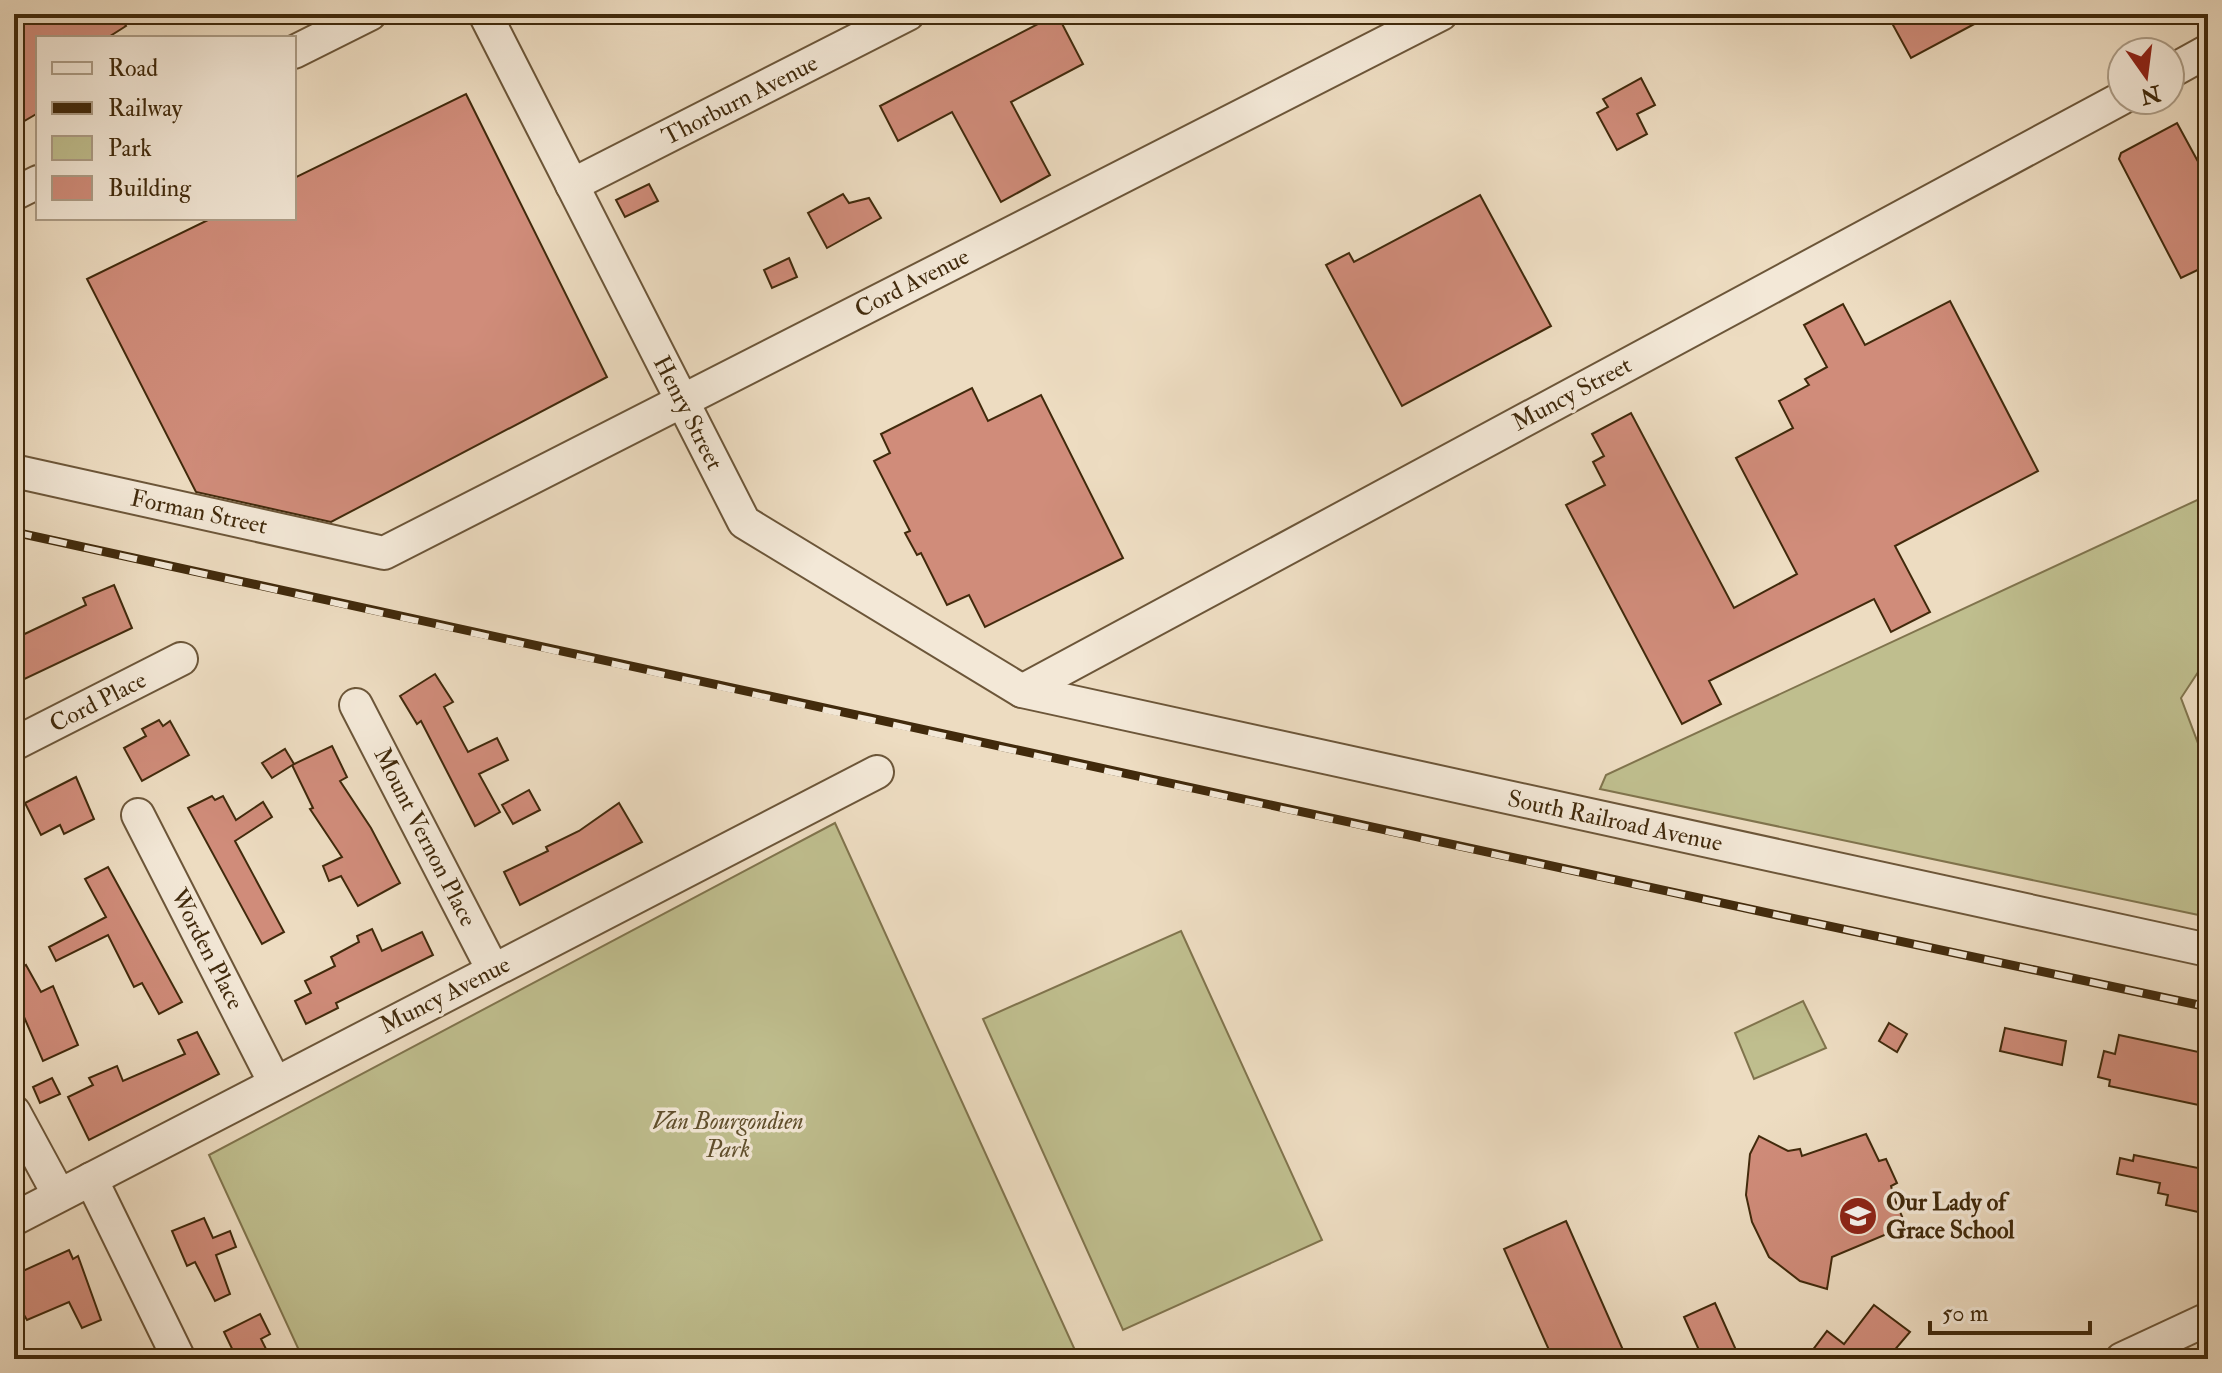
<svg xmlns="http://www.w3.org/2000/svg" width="2222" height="1373" font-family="'IM FELL Double Pica',serif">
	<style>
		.green { fill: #bfbe8e; stroke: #80744d; stroke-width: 2 }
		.building { fill: #d08c7a; stroke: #412a0c; stroke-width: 2 }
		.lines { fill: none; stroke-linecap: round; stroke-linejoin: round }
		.minor-casing { stroke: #6c5639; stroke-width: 36 }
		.minor { stroke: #f3e8d7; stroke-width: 32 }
		.rail-casing { stroke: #412a0c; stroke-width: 9 }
		.rail { stroke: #f3e8d7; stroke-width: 6; stroke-dasharray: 18; stroke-linecap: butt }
		.labels { text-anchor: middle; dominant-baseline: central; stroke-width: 7; stroke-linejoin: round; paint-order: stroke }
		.street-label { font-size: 24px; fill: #412a0c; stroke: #f3e8d7 }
		.park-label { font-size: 24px; font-style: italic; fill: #604f2c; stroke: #f3e8d7 }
		.poi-label { font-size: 24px; font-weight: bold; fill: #412a0c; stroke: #f3e8d7; text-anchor: start }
	</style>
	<rect width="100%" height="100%" fill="#eddcc1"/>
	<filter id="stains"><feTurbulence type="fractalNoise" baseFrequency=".0025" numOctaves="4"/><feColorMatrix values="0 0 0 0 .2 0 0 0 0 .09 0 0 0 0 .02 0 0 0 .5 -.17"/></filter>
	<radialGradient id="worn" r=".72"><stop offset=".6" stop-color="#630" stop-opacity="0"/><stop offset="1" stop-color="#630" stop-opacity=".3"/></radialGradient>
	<!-- green -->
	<g class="green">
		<path d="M 2208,495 L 2208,657 L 2181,698 L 2204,759 L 2208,762 L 2208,917 L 1600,789 L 1606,775 Z"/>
		<path d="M 835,823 L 1079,1359 L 303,1359 L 209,1155 Z"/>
		<path d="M 1181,931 L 1322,1240 L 1123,1330 L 983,1019 Z"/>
		<path d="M 1803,1001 L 1826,1048 L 1754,1079 L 1735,1033 Z"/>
	</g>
	<!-- building -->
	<g class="building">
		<path d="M 14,14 L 119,14 L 126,26 L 107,38 L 38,38 L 38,113 L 14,127 Z"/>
		<path d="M 1057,14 L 1083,64 L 1011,102 L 1050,175 L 1001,202 L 952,112 L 898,141 L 880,106 Z"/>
		<path d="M 1887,14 L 1993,14 L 1911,58 Z"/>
		<path d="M 1641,78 L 1655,105 L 1637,114 L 1647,134 L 1617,150 L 1597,113 L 1608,107 L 1603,99 Z"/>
		<path d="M 466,94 L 607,377 L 331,522 L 196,492 L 87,279 L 212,218 L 294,218 L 294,178 Z"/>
		<path d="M 2177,123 L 2208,180 L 2208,265 L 2181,278 L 2119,159 L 2121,153 Z"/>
		<path d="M 649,184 L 658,201 L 625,217 L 616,200 Z"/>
		<path d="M 843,194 L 849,203 L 869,198 L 881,218 L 827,248 L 808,213 Z"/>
		<path d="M 1480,195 L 1551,326 L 1402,406 L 1326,265 L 1349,253 L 1354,262 Z"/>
		<path d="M 789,258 L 797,277 L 772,288 L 764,270 Z"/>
		<path d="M 1950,301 L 2038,471 L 1895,546 L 1930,612 L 1891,632 L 1874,599 L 1709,681 L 1721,704 L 1682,724 L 1566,505 L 1605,485 L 1593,462 L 1604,456 L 1592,434 L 1631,413 L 1734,608 L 1797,574 L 1736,458 L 1793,428 L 1779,401 L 1809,385 L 1805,379 L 1827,367 L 1804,325 L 1843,304 L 1865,345 Z"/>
		<path d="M 972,388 L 988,421 L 1041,395 L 1123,558 L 985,627 L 969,595 L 947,605 L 921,553 L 917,555 L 905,533 L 910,531 L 874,461 L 890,453 L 881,434 Z"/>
		<path d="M 114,585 L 132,628 L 14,684 L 14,639 L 86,605 L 83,598 Z"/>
		<path d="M 435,674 L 453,702 L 444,707 L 468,752 L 497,738 L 508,760 L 479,774 L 500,812 L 475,826 L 421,721 L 417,724 L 400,696 Z"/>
		<path d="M 159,720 L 163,726 L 170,721 L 189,755 L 142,781 L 124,748 L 146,736 L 142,729 Z"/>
		<path d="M 332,746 L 347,777 L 340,781 L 371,828 L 400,883 L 358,906 L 341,876 L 329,881 L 323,866 L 342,857 L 310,809 L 313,808 L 292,765 Z"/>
		<path d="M 285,749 L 294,764 L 272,778 L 262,763 Z"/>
		<path d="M 76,777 L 94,819 L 64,834 L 60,825 L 41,835 L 25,803 Z"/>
		<path d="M 529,790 L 540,810 L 513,824 L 502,805 Z"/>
		<path d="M 212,796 L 215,800 L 223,796 L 236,820 L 263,802 L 272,817 L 235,841 L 284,932 L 262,944 L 188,808 Z"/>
		<path d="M 619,803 L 642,842 L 520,905 L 504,872 L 548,851 L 546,847 L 579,831 Z"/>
		<path d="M 108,867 L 182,1002 L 159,1014 L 142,983 L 134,987 L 108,935 L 56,961 L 49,947 L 106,917 L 85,879 Z"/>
		<path d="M 372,929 L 382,951 L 422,932 L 433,955 L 336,1003 L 338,1008 L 306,1024 L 295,1001 L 311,993 L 305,981 L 335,966 L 331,957 L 359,942 L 357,936 Z"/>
		<path d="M 26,965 L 41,992 L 53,986 L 78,1045 L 43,1061 L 21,1010 L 14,1003 L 14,972 Z"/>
		<path d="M 1889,1023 L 1907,1034 L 1897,1052 L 1879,1041 Z"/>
		<path d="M 2005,1028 L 2066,1041 L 2062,1065 L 2000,1051 Z"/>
		<path d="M 197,1032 L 219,1074 L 89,1140 L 68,1097 L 93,1085 L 89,1078 L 117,1066 L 123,1081 L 185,1054 L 178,1040 Z"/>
		<path d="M 2119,1035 L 2208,1054 L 2208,1107 L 2109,1086 L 2110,1080 L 2098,1077 L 2104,1051 L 2115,1054 Z"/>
		<path d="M 52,1078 L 60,1094 L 40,1103 L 33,1087 Z"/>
		<path d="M 1866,1134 L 1879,1161 L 1886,1159 L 1897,1183 L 1891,1186 L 1895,1200 L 1906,1226 L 1832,1257 L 1827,1289 L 1800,1281 L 1769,1257 L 1752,1222 L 1746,1195 L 1750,1154 L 1759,1136 L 1788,1151 L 1800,1149 L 1802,1156 Z"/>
		<path d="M 2134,1155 L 2208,1170 L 2208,1203 L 2205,1203 L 2203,1213 L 2166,1205 L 2168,1195 L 2158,1193 L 2160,1183 L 2117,1174 L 2120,1158 L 2133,1161 Z"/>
		<path d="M 204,1218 L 213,1238 L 230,1231 L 236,1247 L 216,1255 L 230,1294 L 215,1301 L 195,1262 L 187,1266 L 172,1231 Z"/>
		<path d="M 1566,1221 L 1627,1359 L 1553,1359 L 1504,1249 Z"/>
		<path d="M 69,1250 L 73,1259 L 78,1256 L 101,1320 L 82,1328 L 69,1302 L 27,1320 L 14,1298 L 14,1275 Z"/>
		<path d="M 1715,1303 L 1740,1359 L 1703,1359 L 1684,1317 Z"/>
		<path d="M 1874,1305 L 1910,1332 L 1887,1359 L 1806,1359 L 1827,1331 L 1844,1344 Z"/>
		<path d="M 260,1314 L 270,1334 L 261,1339 L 271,1359 L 237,1359 L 224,1332 Z"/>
	</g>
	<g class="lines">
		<defs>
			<g id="minor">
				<path d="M 485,14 L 744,522 L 1022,691 L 2208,950"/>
				<path d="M 294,52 L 370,14"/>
				<path d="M 2170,72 L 2208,51"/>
				<path d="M 572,185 L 908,14"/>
				<path d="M 14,194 L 38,182"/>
				<path d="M 14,471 L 384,553 L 1441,14"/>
				<path d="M 1022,691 L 2122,98"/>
				<path d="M 356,705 L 493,970"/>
				<path d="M 14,744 L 181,659"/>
				<path d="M 138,815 L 275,1083"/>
				<path d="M 14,1112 L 59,1195"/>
				<path d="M 91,1179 L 179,1359"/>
				<path d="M 14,1219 L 877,772"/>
				<path d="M 2122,1359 L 2208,1319"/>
			</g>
		</defs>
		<!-- minor casing -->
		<use href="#minor" class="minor-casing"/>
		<!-- minor -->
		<use href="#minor" class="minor"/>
		<defs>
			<path id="rail" d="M 14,532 C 744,694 1476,851 2208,1007"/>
		</defs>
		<!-- rail casing -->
		<use href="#rail" class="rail-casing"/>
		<!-- rail -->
		<use href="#rail" class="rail"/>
	</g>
	<!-- icons -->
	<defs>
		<symbol id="school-disc" viewBox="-11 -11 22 22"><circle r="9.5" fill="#8f2418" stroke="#f3e8d7"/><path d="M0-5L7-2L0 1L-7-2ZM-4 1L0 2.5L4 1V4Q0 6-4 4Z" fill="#fff"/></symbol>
	</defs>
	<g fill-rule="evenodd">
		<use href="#school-disc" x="1836" y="1194" width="44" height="44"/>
	</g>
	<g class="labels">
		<!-- street labels -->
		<g class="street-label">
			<text transform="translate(740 100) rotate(-27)">Thorburn Avenue</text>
			<text transform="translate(912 283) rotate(-27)">Cord Avenue</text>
			<text transform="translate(1572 394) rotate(-28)">Muncy Street</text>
			<text transform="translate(688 413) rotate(63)">Henry Street</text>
			<text transform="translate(199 512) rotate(12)">Forman Street</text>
			<text transform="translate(98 702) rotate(-27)">Cord Place</text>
			<text transform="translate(1615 821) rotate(12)">South Railroad Avenue</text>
			<text transform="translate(425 837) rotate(63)">Mount Vernon Place</text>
			<text transform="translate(207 949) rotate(63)">Worden Place</text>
			<text transform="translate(445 995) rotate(-27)">Muncy Avenue</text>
		</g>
		<!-- park labels -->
		<g class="park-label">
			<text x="728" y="1121">Van Bourgondien<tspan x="728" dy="28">Park</tspan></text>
		</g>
		<!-- poi labels -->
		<g class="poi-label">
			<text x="1886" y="1202">Our Lady of<tspan x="1886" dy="28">Grace School</tspan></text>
		</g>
	</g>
	<!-- margin -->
	<rect width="2222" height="1373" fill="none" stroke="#eddcc1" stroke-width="48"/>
	<rect x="16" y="16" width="2190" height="1341" fill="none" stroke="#412a0c" stroke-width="4"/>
	<rect x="24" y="24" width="2174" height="1325" fill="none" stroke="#412a0c" stroke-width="2"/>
	<!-- legend -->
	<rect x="36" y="36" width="260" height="184" fill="#f3e8d7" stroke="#ac9c86" stroke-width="2"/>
	<rect x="52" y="62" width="40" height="12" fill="#f3e8d7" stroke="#ac9c86" stroke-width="2"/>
	<text x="108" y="76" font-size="24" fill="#412a0c">Road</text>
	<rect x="52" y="102" width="40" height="12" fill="#412a0c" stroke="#ac9c86" stroke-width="2"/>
	<text x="108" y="116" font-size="24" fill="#412a0c">Railway</text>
	<rect x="52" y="136" width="40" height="24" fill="#bfbe8e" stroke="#ac9c86" stroke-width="2"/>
	<text x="108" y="156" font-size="24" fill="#412a0c">Park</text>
	<rect x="52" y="176" width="40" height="24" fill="#d08c7a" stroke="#ac9c86" stroke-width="2"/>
	<text x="108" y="196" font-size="24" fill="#412a0c">Building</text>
	<!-- north arrow -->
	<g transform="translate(2146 76) rotate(166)"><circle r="38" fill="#f3e8d7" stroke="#ac9c86" stroke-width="2"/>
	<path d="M0-6L14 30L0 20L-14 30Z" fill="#8f2418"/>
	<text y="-12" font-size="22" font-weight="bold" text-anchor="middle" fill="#412a0c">N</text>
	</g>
	<!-- scale -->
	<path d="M1930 1321v12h160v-12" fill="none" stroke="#412a0c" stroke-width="4"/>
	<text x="1942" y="1321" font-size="24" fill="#412a0c" stroke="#f3e8d7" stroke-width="6" paint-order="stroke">50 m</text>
	<rect width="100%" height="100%" filter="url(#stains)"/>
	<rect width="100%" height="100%" fill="url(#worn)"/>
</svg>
